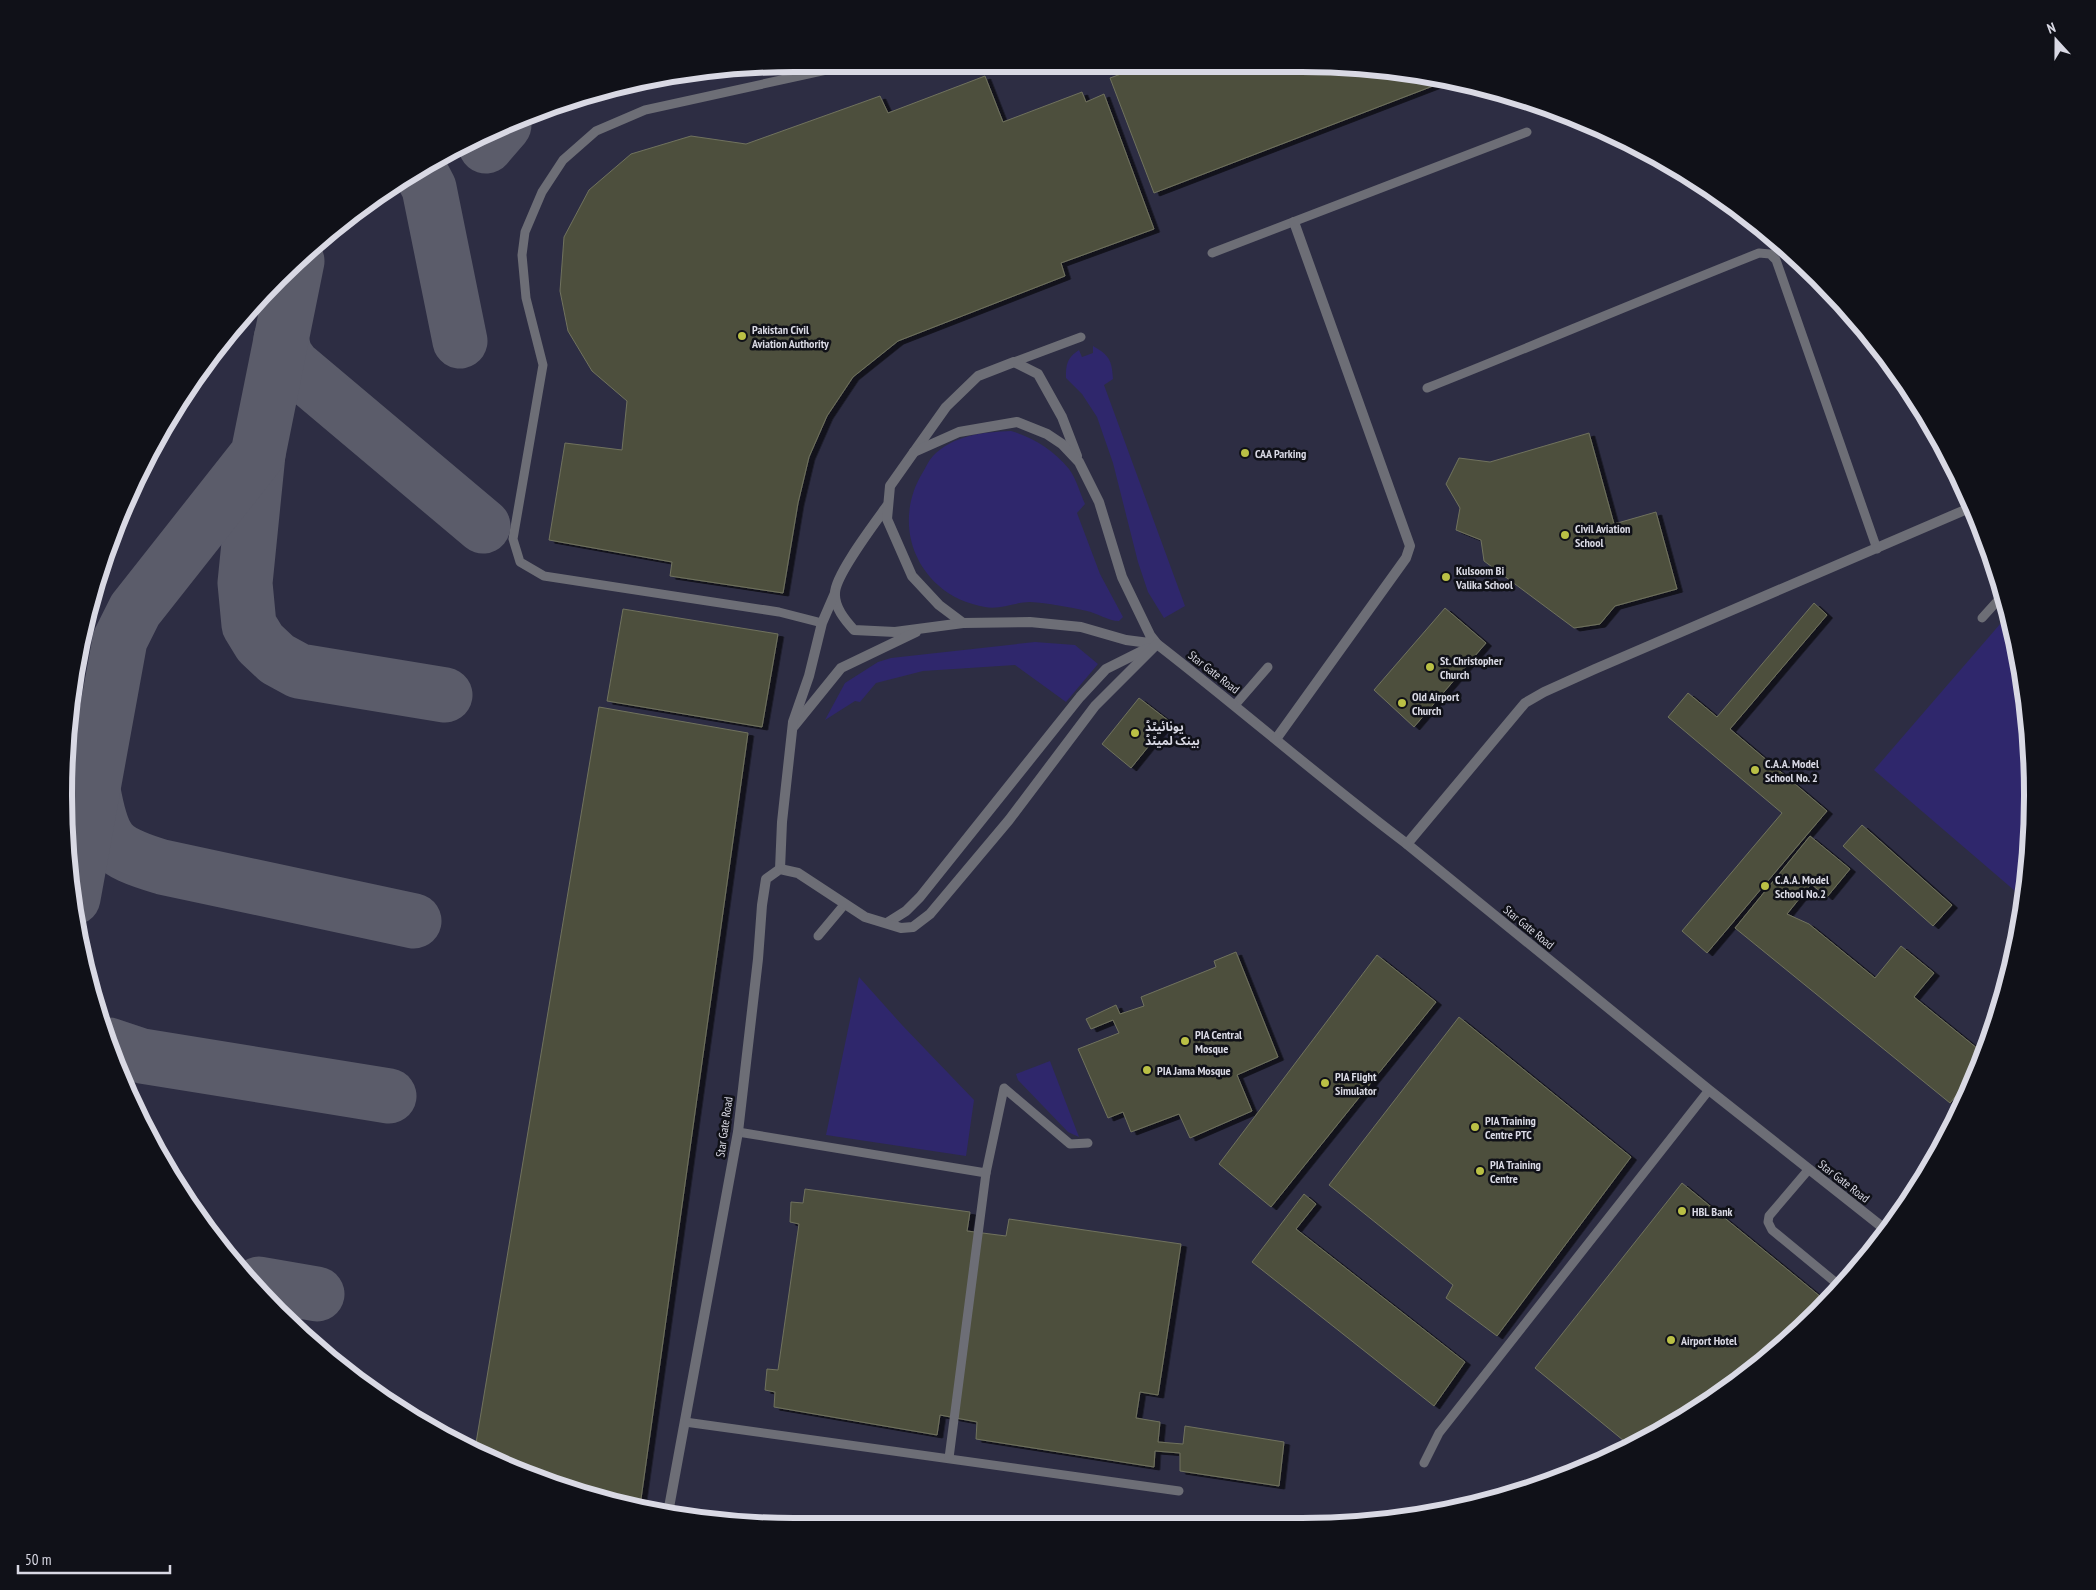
<svg xmlns="http://www.w3.org/2000/svg" width="2096" height="1590" font-family="'PT Sans Narrow','Noto Sans Arabic',sans-serif">
	<style>
		.built { fill: #2d2d43 }
		.green { fill: #2f276c }
		.lines { fill: none; stroke-linecap: round; stroke-linejoin: round }
		.taxiway { stroke: #5b5c6a; stroke-width: 55 }
		.building { fill: #4e503d; stroke: #70725e; filter: url(#shadow) }
		.service { stroke: #6d6e76; stroke-width: 9 }
		.tertiary { stroke: #6d6e76; stroke-width: 10 }
		.poi-dot { fill: #bac045; stroke: #101118; stroke-width: 2 }
		.labels { text-anchor: middle; dominant-baseline: central; stroke-width: 5; stroke-linejoin: round; paint-order: stroke }
		.poi-label { font-size: 12px; font-weight: bold; fill: #d9d9e4; stroke: #101118; text-anchor: start }
		.street-label { font-size: 12px; fill: #d9d9e4; stroke: #101118 }
		.rim { fill: none; stroke: #d9d9e4; stroke-width: 6 }
	</style>
	<defs>
		<filter id="shadow"><feDropShadow dx="5.5" dy="3" stdDeviation="0" flood-color="#0009"/></filter>
	</defs>
	<rect width="100%" height="100%" fill="#262737"/>
	<!-- built -->
	<path class="built" d="M 1349,65 L 1491,89 L 1625,139 L 1746,215 L 1818,278 L 1909,389 L 1976,515 L 2018,652 L 2032,795 L 2018,937 L 1977,1075 L 1909,1201 L 1818,1312 L 1707,1403 L 1581,1471 L 1490,1501 L 1396,1520 L 795,1526 L 699,1520 L 560,1487 L 429,1428 L 313,1345 L 187,1202 L 139,1119 L 103,1030 L 78,937 L 65,843 L 65,747 L 78,652 L 103,560 L 139,471 L 187,388 L 245,313 L 313,245 L 429,162 L 515,120 L 605,89 L 699,70 Z"/>
	<!-- green -->
	<g class="green">
		<path d="M 1093,346 C 1109,355 1112,360 1113,379 L 1104,385 L 1185,606 L 1164,618 L 1148,592 L 1138,562 L 1113,463 L 1097,417 L 1082,394 L 1066,378 C 1066,364 1067,358 1079,350 L 1082,357 L 1093,353 Z"/>
		<path d="M 1011,431 C 1034,438 1053,450 1069,469 C 1076,478 1080,493 1085,504 L 1077,513 L 1100,574 L 1123,617 L 1119,621 C 1108,621 1097,613 1087,611 C 1069,607 1048,603 1030,602 C 1016,602 1000,610 985,607 C 969,604 950,597 938,585 C 905,555 900,509 923,472 C 926,467 929,460 933,456 C 953,435 984,432 1011,431 Z"/>
		<path d="M 2007,616 L 2018,652 L 2032,795 L 2022,897 L 1874,770 Z"/>
		<path d="M 1035,642 L 1075,645 L 1098,664 L 1066,702 L 1015,665 L 923,671 L 876,683 L 860,702 L 855,701 L 825,720 L 845,683 L 878,662 L 891,658 Z"/>
		<path d="M 859,977 L 902,1025 L 974,1100 L 966,1156 L 826,1135 Z"/>
		<path d="M 1050,1061 L 1079,1137 L 1068,1132 L 1018,1080 L 1016,1074 Z"/>
	</g>
	<g class="lines">
		<!-- taxiway -->
		<g class="taxiway">
			<path d="M 486,146 L 504,125"/>
			<path d="M 419,169 L 429,188 L 460,341"/>
			<path d="M 281,339 L 285,355 L 293,366 L 483,526"/>
			<path d="M 258,454 L 245,583 L 249,625 L 260,643 L 277,659 L 299,671 L 445,695"/>
			<path d="M 93,790 C 103,844 109,851 162,867 L 414,921"/>
			<path d="M 73,898 L 120,640 L 135,610 L 258,454 L 297,261"/>
			<path d="M 109,1045 L 142,1056 L 389,1096"/>
			<path d="M 259,1284 L 317,1294"/>
		</g>
	</g>
	<!-- building -->
	<g class="building">
		<path d="M 1349,65 L 1446,81 L 1154,193 L 1110,78 L 1140,67 Z"/>
		<path d="M 985,76 L 1003,122 L 1082,92 L 1086,102 L 1104,94 L 1154,229 L 1061,263 L 1065,276 L 898,341 L 853,377 L 827,416 L 809,457 L 798,503 L 783,593 L 670,576 L 672,562 L 549,540 L 565,443 L 622,450 L 627,401 L 592,371 L 568,331 L 560,291 L 564,237 L 589,190 L 631,154 L 691,136 L 746,144 L 880,96 L 888,113 Z"/>
		<path d="M 1589,433 L 1614,524 L 1656,512 L 1677,589 L 1615,606 L 1600,624 L 1574,628 L 1484,561 L 1481,540 L 1456,530 L 1460,508 L 1446,484 L 1459,458 L 1490,462 Z"/>
		<path d="M 1814,603 L 1827,615 L 1730,729 L 1827,811 L 1707,953 L 1682,931 L 1782,813 L 1668,717 L 1688,693 L 1717,717 Z"/>
		<path d="M 1445,608 L 1486,643 L 1414,727 L 1374,690 Z"/>
		<path d="M 623,609 L 778,634 L 762,727 L 607,701 Z"/>
		<path d="M 1139,698 L 1169,721 L 1131,768 L 1102,744 Z"/>
		<path d="M 599,707 L 748,733 L 640,1506 L 560,1487 L 475,1449 Z"/>
		<path d="M 1862,825 L 1952,905 L 1933,926 L 1843,846 Z"/>
		<path d="M 1810,836 L 1850,869 L 1827,897 L 1811,884 L 1787,914 L 1809,924 L 1875,978 L 1901,946 L 1934,973 L 1914,997 L 1983,1053 L 1979,1068 L 1950,1103 L 1735,928 Z"/>
		<path d="M 1236,952 L 1278,1057 L 1237,1075 L 1252,1111 L 1190,1138 L 1179,1114 L 1131,1132 L 1123,1112 L 1108,1118 L 1078,1049 L 1119,1033 L 1113,1020 L 1091,1029 L 1086,1019 L 1116,1005 L 1120,1014 L 1144,1006 L 1141,997 L 1216,967 L 1214,961 Z"/>
		<path d="M 1377,955 L 1436,1002 L 1271,1207 L 1219,1164 Z"/>
		<path d="M 1459,1017 L 1631,1157 L 1497,1336 L 1446,1298 L 1453,1285 L 1329,1185 Z"/>
		<path d="M 1682,1183 L 1827,1302 L 1818,1312 L 1707,1403 L 1629,1445 L 1535,1368 Z"/>
		<path d="M 805,1189 L 970,1212 L 967,1231 L 1006,1236 L 1009,1219 L 1181,1244 L 1158,1395 L 1140,1392 L 1136,1418 L 1160,1422 L 1158,1442 L 1183,1444 L 1185,1426 L 1284,1442 L 1279,1486 L 1180,1471 L 1180,1453 L 1155,1451 L 1154,1467 L 976,1439 L 977,1422 L 940,1415 L 937,1435 L 774,1407 L 775,1392 L 765,1390 L 767,1369 L 778,1370 L 799,1224 L 790,1222 L 791,1202 L 803,1203 Z"/>
		<path d="M 1304,1194 L 1316,1204 L 1296,1229 L 1465,1362 L 1434,1406 L 1252,1262 Z"/>
	</g>
	<g class="lines">
		<!-- service -->
		<g class="service">
			<path d="M 1212,253 L 1527,132"/>
			<path d="M 1014,362 L 1081,337"/>
			<path d="M 1427,388 C 1538,344 1648,297 1759,253 L 1770,254 L 1776,260 L 1877,549"/>
			<path d="M 1982,618 L 2001,597"/>
			<path d="M 822,623 L 779,612 L 544,576 L 520,562 L 513,539 L 543,365 L 526,298 L 522,255 L 525,232 L 542,192 L 563,160 L 596,131 L 645,110 L 831,69"/>
			<path d="M 1235,705 L 1268,667"/>
			<path d="M 818,936 L 844,905"/>
			<path d="M 738,1132 L 986,1173 L 1004,1088 L 1070,1144 L 1088,1143"/>
			<path d="M 1809,1169 L 1769,1216 L 1768,1222 L 1772,1230 L 1840,1286"/>
			<path d="M 685,1422 L 1179,1491"/>
			<path d="M 949,1458 L 986,1173"/>
			<path d="M 1424,1463 L 1439,1433 L 1709,1090"/>
		</g>
		<!-- tertiary -->
		<g class="tertiary">
			<path d="M 914,452 L 946,407 L 978,376 L 1014,362 L 1038,374 L 1062,417 L 1077,456"/>
			<path d="M 887,506 C 875,523 835,575 835,593 C 834,607 845,620 854,630 L 895,632 L 963,623"/>
			<path d="M 1157,644 L 1126,640 L 1081,627 L 1030,622 L 963,623 L 939,605 L 912,576 L 887,519 L 890,486 L 914,452 L 959,432 L 1017,422 L 1047,434 L 1062,444 L 1079,462 L 1099,502 L 1122,577 L 1150,635 L 1157,644 C 1241,709 1322,780 1407,844 L 1709,1090 L 1886,1230"/>
			<path d="M 794,726 L 841,668 L 916,632"/>
			<path d="M 1276,739 L 1406,558 L 1410,546 L 1294,222"/>
			<path d="M 1407,844 L 1525,703 L 1544,692 L 1595,669 L 1972,507"/>
			<path d="M 780,869 L 782,822 L 793,722 L 809,676 L 822,623 L 835,593"/>
			<path d="M 887,923 L 906,911 L 920,897 L 1080,697 L 1106,669 L 1148,648"/>
			<path d="M 668,1513 L 738,1132 L 758,959 L 762,905 L 766,879 L 780,869 L 798,873 L 865,917 L 901,928 L 913,927 L 930,914 L 1009,820 L 1095,706 L 1157,644"/>
		</g>
	</g>
	<!-- markers -->
	<g class="poi-dot">
		<circle cx="742" cy="336" r="5"/>
		<circle cx="1245" cy="453" r="5"/>
		<circle cx="1565" cy="535" r="5"/>
		<circle cx="1446" cy="577" r="5"/>
		<circle cx="1430" cy="667" r="5"/>
		<circle cx="1402" cy="703" r="5"/>
		<circle cx="1135" cy="733" r="5"/>
		<circle cx="1755" cy="770" r="5"/>
		<circle cx="1765" cy="886" r="5"/>
		<circle cx="1185" cy="1041" r="5"/>
		<circle cx="1147" cy="1070" r="5"/>
		<circle cx="1325" cy="1083" r="5"/>
		<circle cx="1475" cy="1127" r="5"/>
		<circle cx="1480" cy="1171" r="5"/>
		<circle cx="1682" cy="1211" r="5"/>
		<circle cx="1671" cy="1340" r="5"/>
	</g>
	<g class="labels">
		<!-- poi labels -->
		<g class="poi-label">
			<text x="752" y="329">Pakistan Civil<tspan x="752" dy="14">Aviation Authority</tspan></text>
			<text x="1255" y="453">CAA Parking</text>
			<text x="1575" y="528">Civil Aviation<tspan x="1575" dy="14">School</tspan></text>
			<text x="1456" y="570">Kulsoom Bi<tspan x="1456" dy="14">Valika School</tspan></text>
			<text x="1440" y="660">St. Christopher<tspan x="1440" dy="14">Church</tspan></text>
			<text x="1412" y="696">Old Airport<tspan x="1412" dy="14">Church</tspan></text>
			<text x="1145" y="726">یونائیٹڈ<tspan x="1145" dy="14">بینک لمیٹڈ</tspan></text>
			<text x="1765" y="763">C.A.A. Model<tspan x="1765" dy="14">School No. 2</tspan></text>
			<text x="1775" y="879">C.A.A. Model<tspan x="1775" dy="14">School No.2</tspan></text>
			<text x="1195" y="1034">PIA Central<tspan x="1195" dy="14">Mosque</tspan></text>
			<text x="1157" y="1070">PIA Jama Mosque</text>
			<text x="1335" y="1076">PIA Flight<tspan x="1335" dy="14">Simulator</tspan></text>
			<text x="1485" y="1120">PIA Training<tspan x="1485" dy="14">Centre PTC</tspan></text>
			<text x="1490" y="1164">PIA Training<tspan x="1490" dy="14">Centre</tspan></text>
			<text x="1692" y="1211">HBL Bank</text>
			<text x="1681" y="1340">Airport Hotel</text>
		</g>
		<!-- street labels -->
		<g class="street-label">
			<text transform="translate(1214 672) rotate(38)">Star Gate Road</text>
			<text transform="translate(1529 927) rotate(39)">Star Gate Road</text>
			<text transform="translate(724 1127) rotate(-82)">Star Gate Road</text>
			<text transform="translate(1844 1181) rotate(38)">Star Gate Road</text>
		</g>
	</g>
	<!-- crop -->
	<path d="M0 0H2096V1590H0ZM794 72H1302A722 722 0 0 1 2024 794V796A722 722 0 0 1 1302 1518H794A722 722 0 0 1 72 796V794A722 722 0 0 1 794 72Z" fill="#101118" fill-rule="evenodd"/>
	<path class="rim" d="M794 72H1302A722 722 0 0 1 2024 794V796A722 722 0 0 1 1302 1518H794A722 722 0 0 1 72 796V794A722 722 0 0 1 794 72Z"/>
	<!-- north arrow -->
	<g transform="translate(2056 40) rotate(339)" stroke="#101118" stroke-width="4" paint-order="stroke">
	<path d="M0-4L9 19L0 12L-9 19Z" fill="#d9d9e4"/>
	<text y="-8" font-size="14" font-weight="bold" text-anchor="middle" fill="#d9d9e4">N</text>
	</g>
	<!-- scale -->
	<path d="M18 1565v8h152v-8" fill="none" stroke="#d9d9e4" stroke-width="2.5"/>
	<text x="25" y="1565" font-size="15" fill="#d9d9e4" stroke="#101118" stroke-width="4" paint-order="stroke">50 m</text>
</svg>
